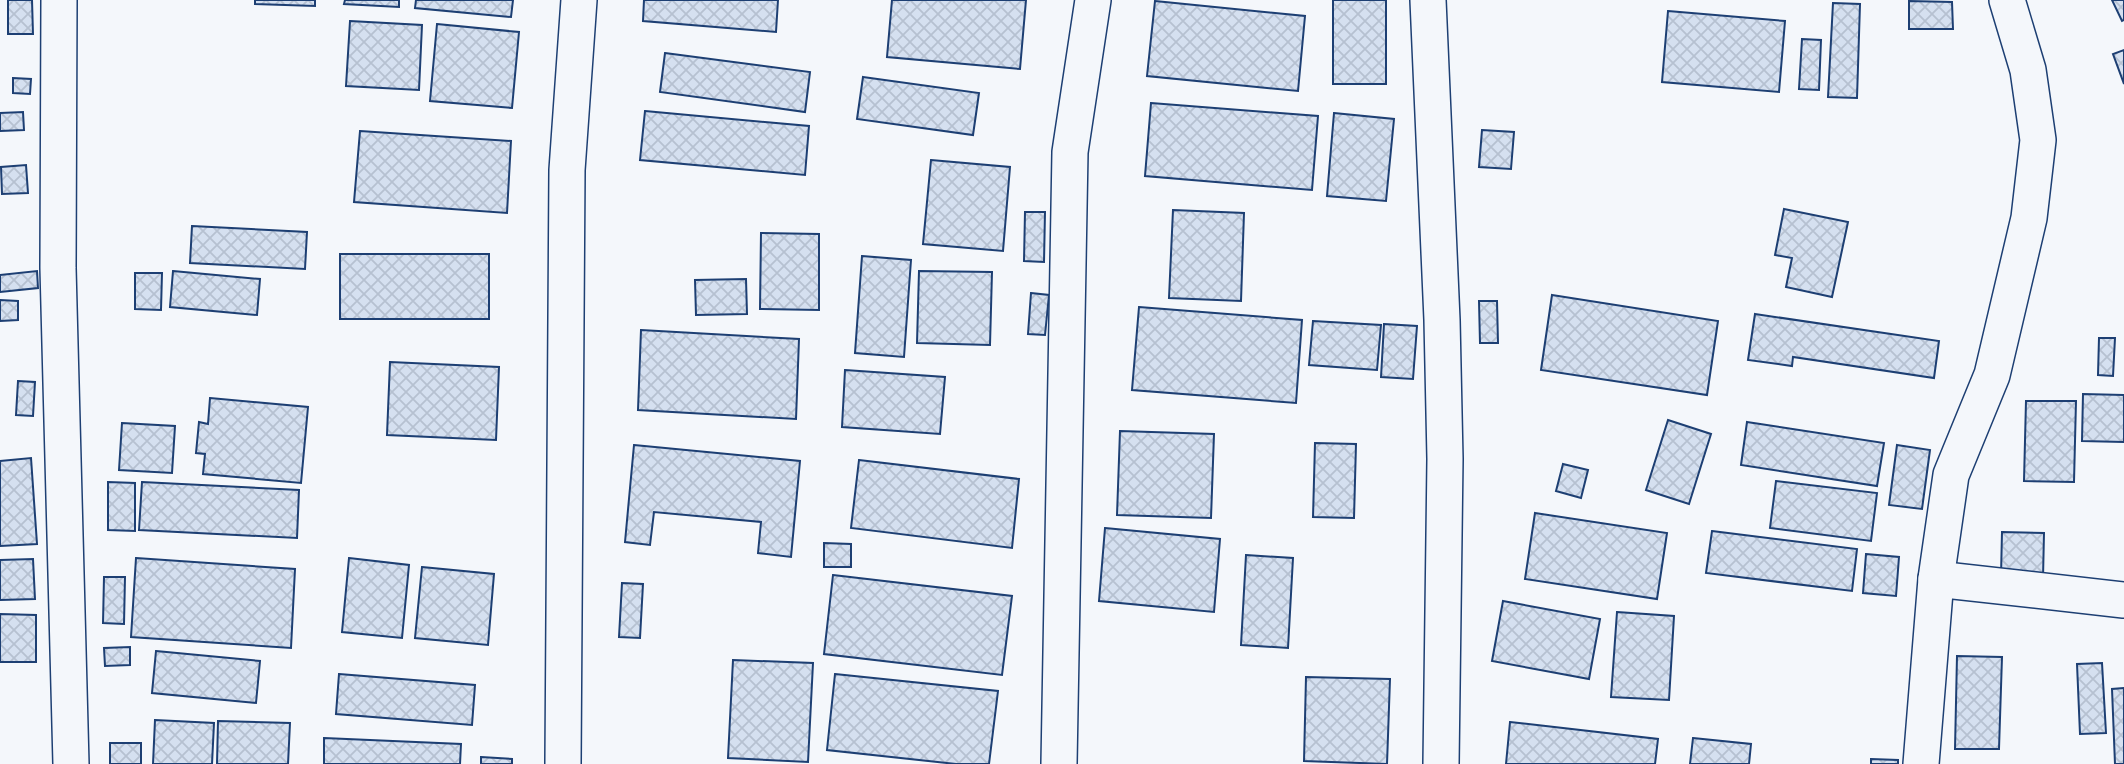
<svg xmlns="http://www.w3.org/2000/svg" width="2124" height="764" font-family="Cabin,sans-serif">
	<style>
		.building { fill: url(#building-cross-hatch); stroke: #1d3f73; stroke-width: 2 }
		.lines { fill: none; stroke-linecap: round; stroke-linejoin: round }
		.minor-casing { stroke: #1d3f73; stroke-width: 38 }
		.minor { stroke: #f4f7fb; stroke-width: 35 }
	</style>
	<defs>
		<pattern id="building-cross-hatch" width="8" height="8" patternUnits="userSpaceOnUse" patternTransform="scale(1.75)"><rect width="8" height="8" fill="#d5e0f0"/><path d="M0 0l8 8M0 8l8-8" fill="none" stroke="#b6c1d1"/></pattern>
	</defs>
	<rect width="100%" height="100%" fill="#f4f7fb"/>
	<!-- building -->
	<g class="building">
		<path d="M 8,0 L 32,0 L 33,34 L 8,34 Z"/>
		<path d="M 255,0 L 315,0 L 315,6 L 255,4 Z"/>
		<path d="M 345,0 L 399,0 L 399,7 L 344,4 Z"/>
		<path d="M 416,0 L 513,0 L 511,17 L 415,8 Z"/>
		<path d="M 644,0 L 778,0 L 776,32 L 643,21 Z"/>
		<path d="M 892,0 L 1026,0 L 1020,69 L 887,57 Z"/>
		<rect x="1333" y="0" width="53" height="84"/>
		<path d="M 2112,0 L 2124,0 L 2124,20 L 2122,21 Z"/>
		<path d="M 1155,1 L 1305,16 L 1298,91 L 1147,76 Z"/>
		<path d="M 1909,1 L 1952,2 L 1953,29 L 1909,29 Z"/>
		<path d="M 1833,3 L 1860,4 L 1857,98 L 1828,97 Z"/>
		<path d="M 1668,11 L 1785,21 L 1779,92 L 1662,82 Z"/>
		<path d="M 350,21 L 422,25 L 419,90 L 346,86 Z"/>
		<path d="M 437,24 L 519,32 L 512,108 L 430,101 Z"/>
		<path d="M 1802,39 L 1821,40 L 1819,90 L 1799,89 Z"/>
		<path d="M 2124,50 L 2124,84 L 2113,54 Z"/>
		<path d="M 665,53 L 810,72 L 805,112 L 660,92 Z"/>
		<path d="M 863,77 L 979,93 L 973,135 L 857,119 Z"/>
		<path d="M 13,78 L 31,79 L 30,94 L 13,93 Z"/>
		<path d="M 1151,103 L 1318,116 L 1312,190 L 1145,176 Z"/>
		<path d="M 645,111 L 809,126 L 805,175 L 640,160 Z"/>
		<path d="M 23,112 L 24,130 L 0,131 L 0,113 Z"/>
		<path d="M 1334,113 L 1394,119 L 1386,201 L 1327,196 Z"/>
		<path d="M 1482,130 L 1514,132 L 1511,169 L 1479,167 Z"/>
		<path d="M 360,131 L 511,141 L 507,213 L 354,202 Z"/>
		<path d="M 931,160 L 1010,167 L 1003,251 L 923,244 Z"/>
		<path d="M 26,165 L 28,193 L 2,194 L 1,167 Z"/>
		<path d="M 1784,209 L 1848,222 L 1832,297 L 1786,287 L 1792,258 L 1775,255 Z"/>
		<path d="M 1173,210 L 1244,213 L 1241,301 L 1169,298 Z"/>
		<path d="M 1025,212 L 1045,212 L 1044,262 L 1024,261 Z"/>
		<path d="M 192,226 L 307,232 L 305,269 L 190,263 Z"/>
		<path d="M 761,233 L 819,234 L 819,310 L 760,309 Z"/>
		<rect x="340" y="254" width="149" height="65"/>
		<path d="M 862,256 L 911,260 L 904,357 L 855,353 Z"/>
		<path d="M 37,271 L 38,288 L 0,292 L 0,275 Z"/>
		<path d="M 173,271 L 260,279 L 257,315 L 170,307 Z"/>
		<path d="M 919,271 L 992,272 L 990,345 L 917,343 Z"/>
		<path d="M 135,273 L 162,273 L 161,310 L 135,309 Z"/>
		<path d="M 746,279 L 747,314 L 696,315 L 695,280 Z"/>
		<path d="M 1031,293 L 1049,295 L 1045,335 L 1028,334 Z"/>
		<path d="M 1552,295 L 1718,321 L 1707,395 L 1541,370 Z"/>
		<path d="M 0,300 L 18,301 L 18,320 L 0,321 Z"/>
		<path d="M 1479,301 L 1497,301 L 1498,343 L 1480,343 Z"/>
		<path d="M 1139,307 L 1302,320 L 1296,403 L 1132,390 Z"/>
		<path d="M 1755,314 L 1939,341 L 1934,378 L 1793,357 L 1792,366 L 1748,360 Z"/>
		<path d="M 1313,321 L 1381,325 L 1377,370 L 1309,365 Z"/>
		<path d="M 1384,324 L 1417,326 L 1413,379 L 1381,377 Z"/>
		<path d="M 641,330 L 799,339 L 796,419 L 638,410 Z"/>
		<path d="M 2099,338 L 2115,338 L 2113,376 L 2098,375 Z"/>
		<path d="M 390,362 L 499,367 L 496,440 L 387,435 Z"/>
		<path d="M 845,370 L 945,377 L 940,434 L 842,427 Z"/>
		<path d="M 18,381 L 35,382 L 33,416 L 16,415 Z"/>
		<path d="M 2083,394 L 2124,395 L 2124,442 L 2082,441 Z"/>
		<path d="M 210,398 L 308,407 L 301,483 L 203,474 L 205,454 L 196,453 L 199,422 L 208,424 Z"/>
		<path d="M 2026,401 L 2076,401 L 2074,482 L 2024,481 Z"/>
		<path d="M 1668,420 L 1711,434 L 1689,504 L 1646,490 Z"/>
		<path d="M 1747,422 L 1884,443 L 1877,486 L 1741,465 Z"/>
		<path d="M 122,423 L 175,426 L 172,473 L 119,470 Z"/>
		<path d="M 1120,431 L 1214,434 L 1211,518 L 1117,515 Z"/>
		<path d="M 1315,443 L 1356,444 L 1354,518 L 1313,517 Z"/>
		<path d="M 634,445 L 800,461 L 791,557 L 758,553 L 761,522 L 654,512 L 650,545 L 625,542 Z"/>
		<path d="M 1897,445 L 1930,450 L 1922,509 L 1889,505 Z"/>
		<path d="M 31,458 L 37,544 L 0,546 L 0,461 Z"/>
		<path d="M 859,460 L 1019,479 L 1012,548 L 851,528 Z"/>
		<path d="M 1563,464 L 1588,470 L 1581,498 L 1556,491 Z"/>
		<path d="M 1776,481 L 1877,493 L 1871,541 L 1770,528 Z"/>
		<path d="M 108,482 L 135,483 L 135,531 L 108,530 Z"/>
		<path d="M 142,482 L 299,490 L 297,538 L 139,530 Z"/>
		<path d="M 1535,513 L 1667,533 L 1657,599 L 1525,579 Z"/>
		<path d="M 1105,528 L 1220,539 L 1214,612 L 1099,601 Z"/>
		<path d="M 1712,531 L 1857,549 L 1852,591 L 1706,573 Z"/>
		<path d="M 2002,532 L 2044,533 L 2043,578 L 2001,576 Z"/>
		<path d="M 824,543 L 851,544 L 851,567 L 824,567 Z"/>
		<path d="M 1866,554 L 1899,557 L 1896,596 L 1863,593 Z"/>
		<path d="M 1246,555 L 1293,558 L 1288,648 L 1241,645 Z"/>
		<path d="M 136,558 L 295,569 L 291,648 L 131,637 Z"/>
		<path d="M 349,558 L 409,565 L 402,638 L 342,632 Z"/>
		<path d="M 33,559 L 35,599 L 0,600 L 0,560 Z"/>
		<path d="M 422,567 L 494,574 L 488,645 L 415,638 Z"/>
		<path d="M 833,575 L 1012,596 L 1002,675 L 824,654 Z"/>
		<path d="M 104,577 L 125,577 L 124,624 L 103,623 Z"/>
		<path d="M 622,583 L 643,584 L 640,638 L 619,637 Z"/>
		<path d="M 1503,601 L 1600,619 L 1589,679 L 1492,661 Z"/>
		<path d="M 1617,612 L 1674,616 L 1669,700 L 1611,697 Z"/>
		<path d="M 0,614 L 36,615 L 36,662 L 0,662 Z"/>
		<path d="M 130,647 L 130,665 L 105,666 L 104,648 Z"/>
		<path d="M 156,651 L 260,661 L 256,703 L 152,693 Z"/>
		<path d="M 1957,656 L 2002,657 L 1999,749 L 1955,749 Z"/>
		<path d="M 733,660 L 813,663 L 808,762 L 728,758 Z"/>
		<path d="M 2102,663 L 2106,733 L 2080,734 L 2077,664 Z"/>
		<path d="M 339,674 L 475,685 L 472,725 L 336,714 Z"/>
		<path d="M 835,674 L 998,691 L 989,764 L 956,764 L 827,750 Z"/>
		<path d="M 1306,677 L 1390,679 L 1387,764 L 1304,761 Z"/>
		<path d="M 2124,688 L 2124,764 L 2115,764 L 2112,689 Z"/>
		<path d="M 155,720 L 214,723 L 212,764 L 153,764 Z"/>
		<path d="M 218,721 L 290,723 L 288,764 L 217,764 Z"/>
		<path d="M 1510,722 L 1658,739 L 1655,764 L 1506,764 Z"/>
		<path d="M 324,738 L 461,744 L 460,764 L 324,764 Z"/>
		<path d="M 1693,738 L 1751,744 L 1749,764 L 1690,764 Z"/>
		<rect x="110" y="743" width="31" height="21"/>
		<path d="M 481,757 L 512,759 L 512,764 L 481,764 Z"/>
		<path d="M 1871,759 L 1898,760 L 1898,764 L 1871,764 Z"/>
	</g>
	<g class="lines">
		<defs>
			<g id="minor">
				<path d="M 59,0 L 58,268 L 71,764"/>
				<path d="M 1428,0 L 1442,320 L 1445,459 L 1441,764"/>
				<path d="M 1936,579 L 2124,600"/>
				<path d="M 563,764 L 567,170 L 579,0"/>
				<path d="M 1059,764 L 1070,152 L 1093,0"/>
				<path d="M 1921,764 L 1936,579 L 1951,475 L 1992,375 L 2029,218 L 2038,140 L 2028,70 L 2007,0"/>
			</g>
		</defs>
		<!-- minor casing -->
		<use href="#minor" class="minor-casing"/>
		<!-- minor -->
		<use href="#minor" class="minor"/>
	</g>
</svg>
